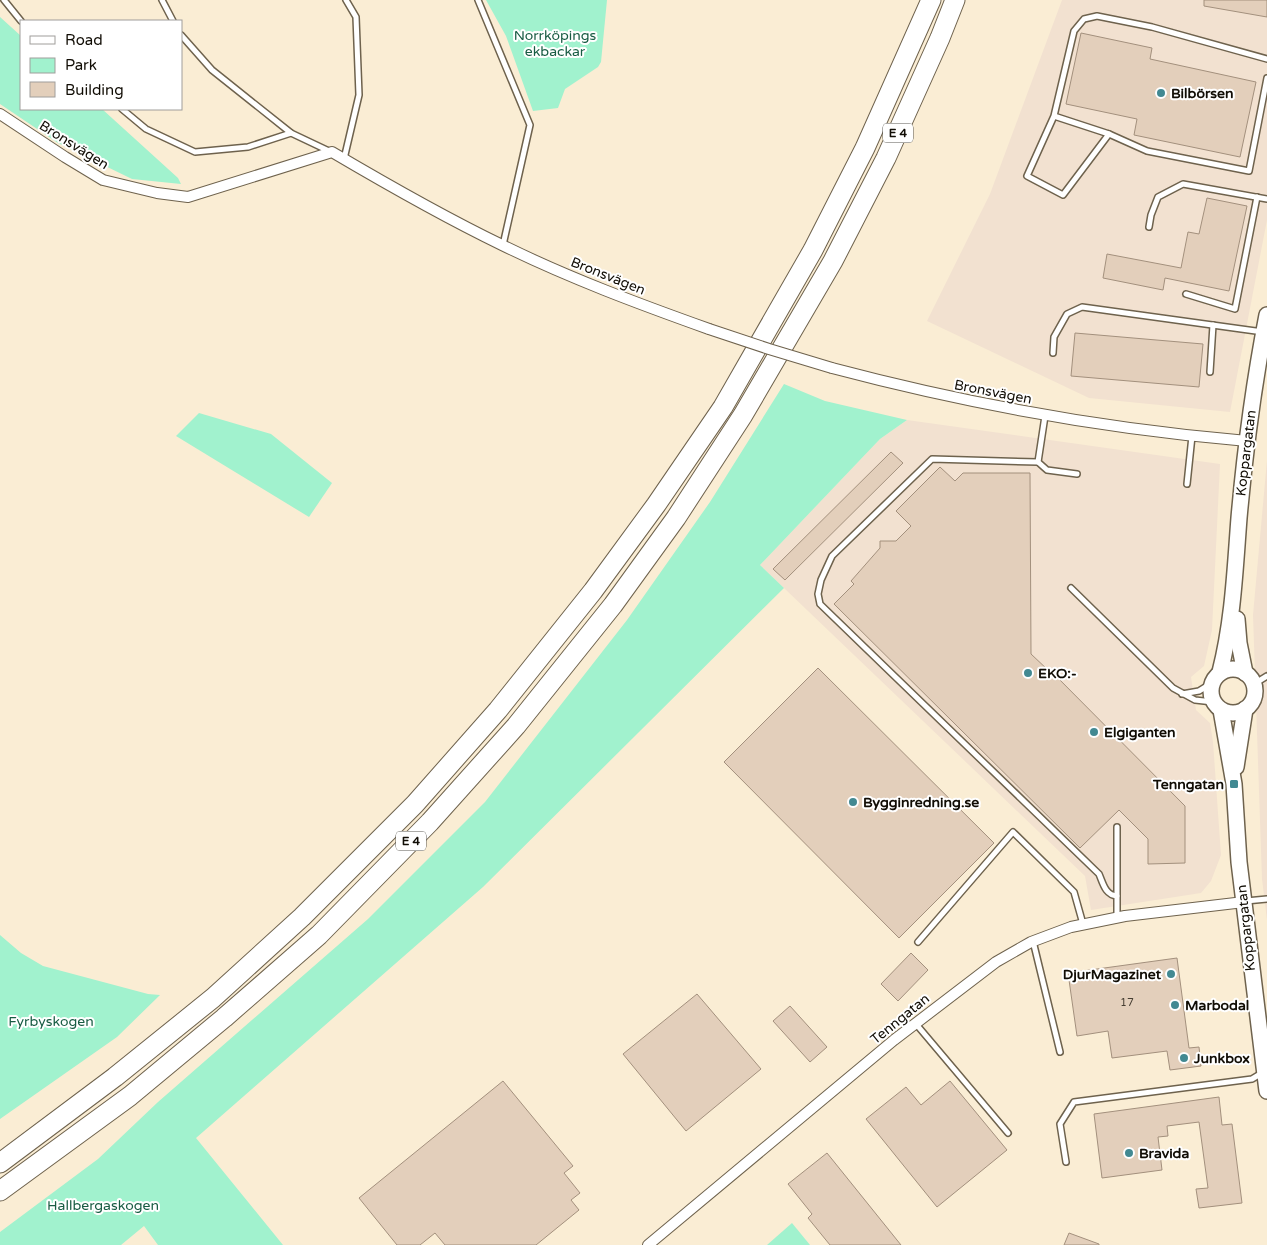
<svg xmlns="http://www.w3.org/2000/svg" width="1267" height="1245" font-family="'Varela Round',sans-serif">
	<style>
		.commercial { fill: #f2e1d0 }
		.green { fill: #a1f2ce }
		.building { fill: #e3cfbb; stroke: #a3907d }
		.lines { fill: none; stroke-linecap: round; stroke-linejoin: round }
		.lane-casing { stroke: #6e624d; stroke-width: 8 }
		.street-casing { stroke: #6e624d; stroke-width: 12 }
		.secondary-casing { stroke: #6e624d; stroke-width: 18 }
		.highway-casing { stroke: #6e624d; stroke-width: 21 }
		.lane { stroke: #fff; stroke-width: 5 }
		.street { stroke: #fff; stroke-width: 10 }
		.secondary { stroke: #fff; stroke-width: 15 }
		.highway { stroke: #fff; stroke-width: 19 }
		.street-bridge-casing { stroke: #6e624d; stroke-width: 12; stroke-linecap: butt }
		.street-bridge { stroke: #fff; stroke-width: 10 }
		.poi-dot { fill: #428992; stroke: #fff; stroke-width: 2 }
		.labels { text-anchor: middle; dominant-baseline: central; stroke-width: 4; stroke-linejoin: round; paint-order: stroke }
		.number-label { font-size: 11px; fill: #463e32 }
		.shield { fill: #fff; stroke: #585650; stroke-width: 1 }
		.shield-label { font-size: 12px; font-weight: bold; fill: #110d05 }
		.park-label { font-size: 14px; fill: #185c43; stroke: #fff }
		.poi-label { font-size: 14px; font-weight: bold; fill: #110d05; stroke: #fff; text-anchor: start }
		.street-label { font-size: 14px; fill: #110d05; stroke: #fff }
	</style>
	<rect width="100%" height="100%" fill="#faedd4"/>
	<!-- commercial -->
	<g class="commercial">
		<path d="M 1062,0 L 1267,0 L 1267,220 L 1230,412 L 1089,398 L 927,321 L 990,194 Z"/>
		<path d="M 907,420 L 1220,464 L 1212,630 L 1204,666 L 1191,677 L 1196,710 L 1210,723 L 1213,742 L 1221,855 L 1211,881 L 1201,893 L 1091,910 L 1085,876 L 760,565 L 880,439 Z"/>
		<path d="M 1267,460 L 1267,920 L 1262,879 L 1253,615 Z"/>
	</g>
	<!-- green -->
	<g class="green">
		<path d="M 486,0 L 607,0 L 601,62 L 598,67 L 565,89 L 558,108 L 533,111 L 506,36 Z"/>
		<path d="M 0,17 L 21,36 L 21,109 L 102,109 L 178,178 L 181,184 L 132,179 L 58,143 L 0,104 Z"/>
		<path d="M 784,384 L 825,401 L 907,420 L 880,439 L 760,565 L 784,588 L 483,887 L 196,1138 L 283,1245 L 158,1245 L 144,1226 L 121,1245 L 0,1245 L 0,1232 L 98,1159 L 158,1102 L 368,919 L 485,802 L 627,620 L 710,502 Z"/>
		<path d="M 199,413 L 271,434 L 332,483 L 309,517 L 176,436 Z"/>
		<path d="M 0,935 L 21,953 L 43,966 L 148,994 L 160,995 L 117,1037 L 0,1119 Z"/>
		<path d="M 792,1223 L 810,1245 L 767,1245 Z"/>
	</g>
	<!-- building -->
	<g class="building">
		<path d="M 1204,0 L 1267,0 L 1267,17 L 1204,6 Z"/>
		<path d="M 1081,33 L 1152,48 L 1150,59 L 1256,82 L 1240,157 L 1134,135 L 1137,119 L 1066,104 Z"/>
		<path d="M 1207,198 L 1247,206 L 1229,291 L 1165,278 L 1163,290 L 1103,278 L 1107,254 L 1181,268 L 1188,232 L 1199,234 Z"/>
		<path d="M 1075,333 L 1203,344 L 1199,387 L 1071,376 Z"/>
		<path d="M 891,452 L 903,463 L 785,580 L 773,569 Z"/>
		<path d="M 940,467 L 955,481 L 963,473 L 1030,473 L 1031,654 L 1049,671 L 1050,670 L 1185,806 L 1185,863 L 1148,864 L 1148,839 L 1119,810 L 1080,848 L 834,604 L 854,584 L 851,581 L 880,548 L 880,541 L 896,541 L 911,526 L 896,511 Z"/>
		<path d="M 818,668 L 994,843 L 899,938 L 724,762 Z"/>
		<path d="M 911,953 L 928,970 L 898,1001 L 881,984 Z"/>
		<path d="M 1177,958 L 1189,1048 L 1199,1047 L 1201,1066 L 1170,1070 L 1167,1051 L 1112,1058 L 1108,1031 L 1077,1036 L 1068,973 Z"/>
		<path d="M 697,994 L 761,1069 L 686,1131 L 623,1054 Z"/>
		<path d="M 790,1006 L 827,1047 L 810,1062 L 773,1021 Z"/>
		<path d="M 503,1081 L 573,1166 L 564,1173 L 580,1193 L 571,1200 L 579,1210 L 536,1245 L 445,1245 L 435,1233 L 420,1245 L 397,1245 L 359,1198 Z"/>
		<path d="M 950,1081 L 1007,1150 L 937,1207 L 866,1119 L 906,1087 L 921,1105 Z"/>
		<path d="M 1219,1097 L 1222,1125 L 1232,1124 L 1242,1203 L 1199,1208 L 1196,1189 L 1208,1188 L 1199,1122 L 1167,1126 L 1168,1136 L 1158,1137 L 1162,1170 L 1102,1178 L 1094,1114 Z"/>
		<path d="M 827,1153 L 901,1245 L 830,1245 L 808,1218 L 812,1214 L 788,1184 Z"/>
		<path d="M 1069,1233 L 1099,1244 L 1099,1245 L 1064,1245 Z"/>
	</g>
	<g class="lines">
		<defs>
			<g id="lane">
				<path d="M 4,0 L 21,21"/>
				<path d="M 162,0 L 173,21"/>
				<path d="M 478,0 L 530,125 L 503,245"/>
				<path d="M 181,35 L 212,70 L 291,133 L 329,151"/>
				<path d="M 122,109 L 146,129 L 195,152 L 248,147 L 291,133"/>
				<path d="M 1054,116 L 1109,134 L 1063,195 L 1027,176 L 1054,116 L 1074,31 L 1084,19 L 1097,16 L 1152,27 L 1267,59"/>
				<path d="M 1109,134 L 1147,151 L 1249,171 L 1267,78"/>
				<path d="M 344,159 L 359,95 L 356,17 L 346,0"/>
				<path d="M 1149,227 L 1151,215 L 1158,197 L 1183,184 L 1267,199"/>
				<path d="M 1186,294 L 1235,309 L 1257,197"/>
				<path d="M 1053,353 L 1054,337 L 1067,314 L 1082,307 L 1263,332"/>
				<path d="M 1210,372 L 1213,325"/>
				<path d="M 1045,416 L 1038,462 L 1047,470 L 1077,474"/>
				<path d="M 1038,462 L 932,459 L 832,556 L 821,580 L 818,594 L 820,604 L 1099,874 C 1103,883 1105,895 1117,896"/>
				<path d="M 1187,484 L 1192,436"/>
				<path d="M 1071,588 L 1173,688 L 1195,700 L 1213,702"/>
				<path d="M 1254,684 L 1267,676"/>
				<path d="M 1182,694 L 1199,691 L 1212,683"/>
				<path d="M 1117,827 L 1117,918"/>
				<path d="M 1246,901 L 1267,899"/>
				<path d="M 1033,941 L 1060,1052"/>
				<path d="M 918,942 L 1013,832 L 1074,892 L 1083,924"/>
				<path d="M 916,1024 L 1008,1133"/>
				<path d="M 1066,1162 L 1060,1124 L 1074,1102 L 1252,1079 L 1262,1073"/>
			</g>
			<g id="street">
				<path d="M 0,114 L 65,157 L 103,180 L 157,193 L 188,197 L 332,152 C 388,185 444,217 502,245 C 569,278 639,304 709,329"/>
				<path d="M 832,368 C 968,404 1106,429 1247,441"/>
				<path d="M 648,1245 L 894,1040 L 996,962 L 1031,942 L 1071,927 L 1125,916 L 1244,902"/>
			</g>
			<g id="secondary">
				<path d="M 1237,619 L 1239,643 L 1245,673"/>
				<circle cx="1233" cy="691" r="22"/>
				<path d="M 1220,672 C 1233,621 1235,570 1239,518 C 1245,450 1254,382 1267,315"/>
				<path d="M 1221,710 L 1234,784 L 1239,862 L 1267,1091"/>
				<path d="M 1236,767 L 1245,709"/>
			</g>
			<g id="highway">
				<path d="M 0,1163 L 115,1077 L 213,998 L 302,917 L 415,804 L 498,710 L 593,591 L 656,505 L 723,407 L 813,250 L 865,148 L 931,0"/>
				<path d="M 0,1191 L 130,1096 L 224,1018 L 319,935 L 430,822 L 516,726 L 613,605 L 676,518 L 743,415 L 833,261 L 886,158 L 940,38 L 955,0"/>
			</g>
		</defs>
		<!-- lane casing -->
		<use href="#lane" class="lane-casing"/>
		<!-- street casing -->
		<use href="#street" class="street-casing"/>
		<!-- secondary casing -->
		<use href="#secondary" class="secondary-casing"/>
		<!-- highway casing -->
		<use href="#highway" class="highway-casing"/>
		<!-- lane -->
		<use href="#lane" class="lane"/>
		<!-- street -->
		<use href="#street" class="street"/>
		<!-- secondary -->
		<use href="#secondary" class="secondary"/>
		<!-- highway -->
		<use href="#highway" class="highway"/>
		<defs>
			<path id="street-bridge" d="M 709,329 L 769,349 L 832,368"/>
		</defs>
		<!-- street-bridge casing -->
		<use href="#street-bridge" class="street-bridge-casing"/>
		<!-- street-bridge -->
		<use href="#street-bridge" class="street-bridge"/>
	</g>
	<!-- markers -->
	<g class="poi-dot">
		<circle cx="1161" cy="93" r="5"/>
		<circle cx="1028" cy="673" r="5"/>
		<circle cx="1094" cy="732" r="5"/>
		<rect x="1229" y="779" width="10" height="10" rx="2.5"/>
		<circle cx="853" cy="802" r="5"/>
		<circle cx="1171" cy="974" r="5"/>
		<circle cx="1175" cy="1005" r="5"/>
		<circle cx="1184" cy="1058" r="5"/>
		<circle cx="1129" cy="1153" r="5"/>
	</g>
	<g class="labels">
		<!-- number labels -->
		<g class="number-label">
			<text x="1127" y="1002">17</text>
		</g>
		<!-- shield labels -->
		<g class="shield">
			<rect x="883" y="123.5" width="30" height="19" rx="4"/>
			<rect x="396" y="831.5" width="30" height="19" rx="4"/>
		</g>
		<g class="shield-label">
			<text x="898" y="133">E 4</text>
			<text x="411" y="841">E 4</text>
		</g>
		<!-- park labels -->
		<g class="park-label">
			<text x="555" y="35">Norrköpings<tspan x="555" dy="16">ekbackar</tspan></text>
			<text x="51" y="1021">Fyrbyskogen</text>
			<text x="103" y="1205">Hallbergaskogen</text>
		</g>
		<!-- poi labels -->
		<g class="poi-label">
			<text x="1171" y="93">Bilbörsen</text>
			<text x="1038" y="673">EKO:-</text>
			<text x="1104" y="732">Elgiganten</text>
			<text x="1224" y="784" text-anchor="end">Tenngatan</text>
			<text x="863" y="802">Bygginredning.se</text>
			<text x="1161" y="974" text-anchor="end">DjurMagazinet</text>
			<text x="1185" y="1005">Marbodal</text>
			<text x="1194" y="1058">Junkbox</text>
			<text x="1139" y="1153">Bravida</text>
		</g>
		<!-- street labels -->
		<g class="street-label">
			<text transform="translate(74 145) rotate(32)">Bronsvägen</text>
			<text transform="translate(608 276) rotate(22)">Bronsvägen</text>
			<text transform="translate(993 392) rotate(11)">Bronsvägen</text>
			<text transform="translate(1246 453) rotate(-83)">Koppargatan</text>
			<text transform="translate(1246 928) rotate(-96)">Koppargatan</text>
			<text transform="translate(900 1019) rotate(-39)">Tenngatan</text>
		</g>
	</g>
	<!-- legend -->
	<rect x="20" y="20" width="162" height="90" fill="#ffffff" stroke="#a09e9b"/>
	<rect x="30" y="36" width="25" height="8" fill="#ffffff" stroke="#a09e9b"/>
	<text x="65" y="45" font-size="15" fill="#110d05">Road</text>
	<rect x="30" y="58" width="25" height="15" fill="#a1f2ce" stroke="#a09e9b"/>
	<text x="65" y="70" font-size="15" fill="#110d05">Park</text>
	<rect x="30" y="82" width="25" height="15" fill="#e3cfbb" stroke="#a09e9b"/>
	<text x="65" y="95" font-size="15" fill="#110d05">Building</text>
</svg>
